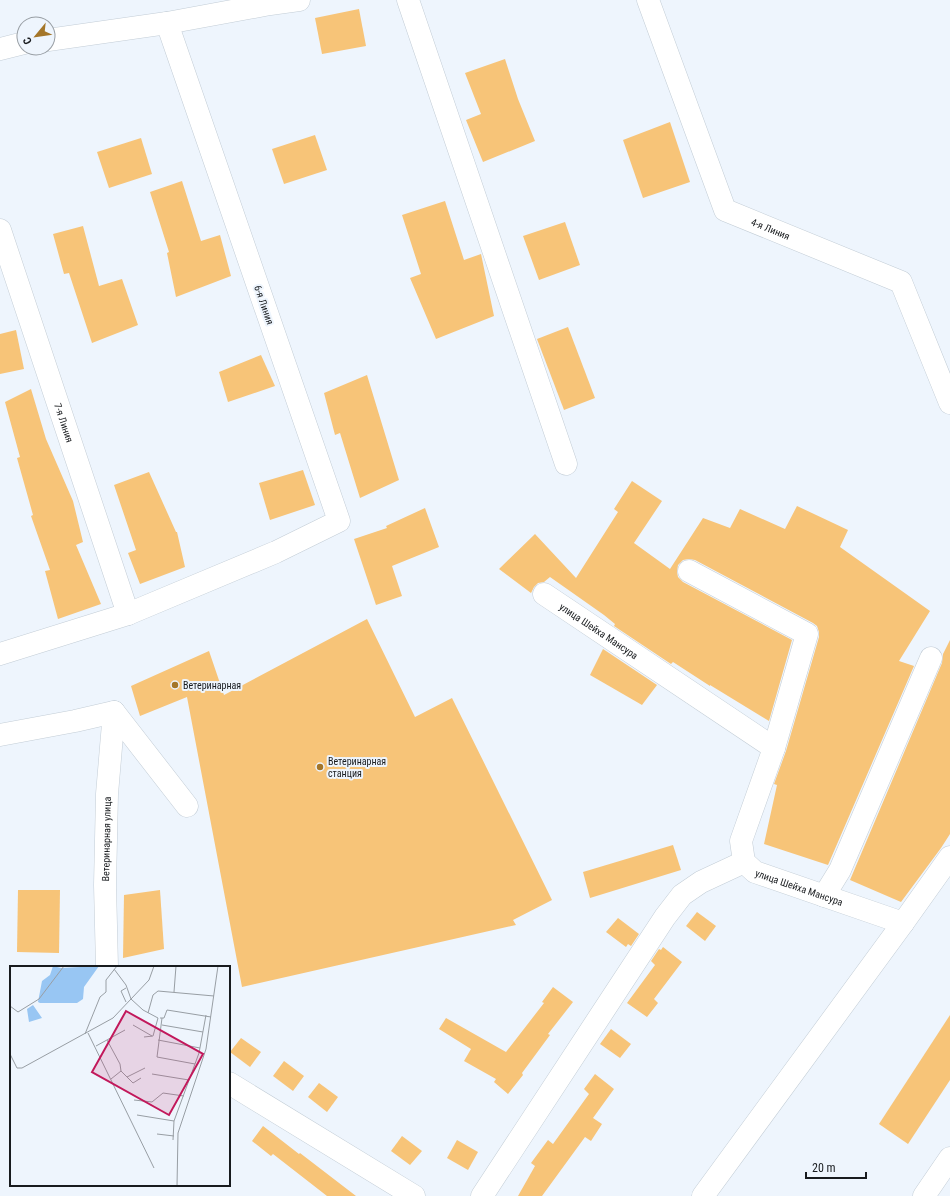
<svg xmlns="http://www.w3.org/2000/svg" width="950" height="1196" font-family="'Roboto Condensed',sans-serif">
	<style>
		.building { fill: #f7c478 }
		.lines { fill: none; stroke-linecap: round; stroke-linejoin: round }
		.minor-casing { stroke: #c3cdd6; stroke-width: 23 }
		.minor { stroke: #fff; stroke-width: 22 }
		.poi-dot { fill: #a47629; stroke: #eef5fd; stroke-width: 1.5 }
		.labels { text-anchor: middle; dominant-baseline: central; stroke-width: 4; stroke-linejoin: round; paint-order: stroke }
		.street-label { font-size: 10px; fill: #181b1e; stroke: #eef5fd }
		.poi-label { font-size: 10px; fill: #181b1e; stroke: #eef5fd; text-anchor: start }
		.inset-road { fill: none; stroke: #989ea4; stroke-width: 1 }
		.view { fill: #c2185b; fill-opacity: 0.15; stroke: #c2185b; stroke-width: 2 }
		.inset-edge { fill: none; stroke: #181b1e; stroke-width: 2 }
	</style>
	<rect width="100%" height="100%" fill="#eef5fd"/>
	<!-- building -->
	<g class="building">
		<path d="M 359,9 L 366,46 L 322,54 L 315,18 Z"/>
		<path d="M 505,59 L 518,99 L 535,141 L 483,162 L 466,120 L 481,114 L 465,73 Z"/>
		<path d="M 670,122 L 690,182 L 643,198 L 623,140 Z"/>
		<path d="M 315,135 L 327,170 L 284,184 L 272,149 Z"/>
		<path d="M 141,138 L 152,174 L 109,188 L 97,152 Z"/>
		<path d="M 182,181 L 201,241 L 220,235 L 231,276 L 176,297 L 167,253 L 169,252 L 150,192 Z"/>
		<path d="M 445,201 L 464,260 L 481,254 L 494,316 L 436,339 L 410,278 L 421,274 L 402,215 Z"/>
		<path d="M 565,222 L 580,265 L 539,280 L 523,236 Z"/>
		<path d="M 83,226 L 99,286 L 122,279 L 138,325 L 92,343 L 69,273 L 64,274 L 53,234 Z"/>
		<path d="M 568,327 L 595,398 L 564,410 L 537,339 Z"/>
		<path d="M 16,330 L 24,369 L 0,374 L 0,334 Z"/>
		<path d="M 261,355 L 275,386 L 228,402 L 219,372 Z"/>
		<path d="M 367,375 L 399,480 L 360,498 L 340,433 L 335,435 L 324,393 Z"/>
		<path d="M 31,389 L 46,439 L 73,501 L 83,542 L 76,545 L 101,604 L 58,619 L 45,571 L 50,570 L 31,516 L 33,515 L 17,458 L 20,457 L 5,402 Z"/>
		<path d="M 303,470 L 315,505 L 270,520 L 259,483 Z"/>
		<path d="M 149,472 L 176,532 L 177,532 L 185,567 L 140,584 L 128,553 L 136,550 L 114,485 Z"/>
		<path d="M 632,481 L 662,501 L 634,543 L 670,569 L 703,518 L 730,528 L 740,509 L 785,529 L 797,506 L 848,530 L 840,547 L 930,611 L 899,661 L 914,666 L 828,865 L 764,844 L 777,785 L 774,784 L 786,751 L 819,637 L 819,632 L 817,626 L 813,623 L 695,560 L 689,559 L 683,560 L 678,565 L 677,572 L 678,577 L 683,582 L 792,640 L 769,721 L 710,685 L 710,686 L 673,662 L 671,664 L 614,626 L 615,624 L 604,615 L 550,577 L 544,582 L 538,583 L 534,587 L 531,593 L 499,569 L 535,534 L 576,578 L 618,512 L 614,509 Z"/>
		<path d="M 425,508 L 439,547 L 392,566 L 402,596 L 376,605 L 354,539 L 387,528 L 386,526 Z"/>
		<path d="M 367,619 L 415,717 L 452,698 L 552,900 L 513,920 L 516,925 L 242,987 L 187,697 L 140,716 L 131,686 L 209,651 L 224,695 Z"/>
		<path d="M 950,640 L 950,834 L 941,848 L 901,902 L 850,880 L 942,663 L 943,654 Z"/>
		<path d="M 603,649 L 657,685 L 642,705 L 590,675 Z"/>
		<path d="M 673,845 L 681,870 L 590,898 L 583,872 Z"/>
		<path d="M 18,890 L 60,890 L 59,953 L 17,952 Z"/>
		<path d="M 160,890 L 164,949 L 123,958 L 124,895 Z"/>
		<path d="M 697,912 L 716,926 L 705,941 L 686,926 Z"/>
		<path d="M 618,918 L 639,934 L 631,946 L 628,944 L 626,947 L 606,932 Z"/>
		<path d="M 663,947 L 682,962 L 654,999 L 658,1003 L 647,1017 L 627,1003 L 655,965 L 651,961 L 659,949 L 661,950 Z"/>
		<path d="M 553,987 L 573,1002 L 548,1034 L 550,1035 L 522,1073 L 523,1075 L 508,1094 L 494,1082 L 496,1079 L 464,1061 L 471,1049 L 439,1029 L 446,1018 L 506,1052 L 544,1003 L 542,1002 Z"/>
		<path d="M 950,1015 L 950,1080 L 908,1144 L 879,1124 Z"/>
		<path d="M 611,1029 L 631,1044 L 620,1058 L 600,1044 Z"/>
		<path d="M 241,1038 L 261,1052 L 250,1067 L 230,1052 Z"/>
		<path d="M 284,1061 L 304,1076 L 293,1091 L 273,1076 Z"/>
		<path d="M 595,1074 L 614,1089 L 593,1118 L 602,1124 L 591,1141 L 585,1137 L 542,1196 L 518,1196 L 535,1166 L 531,1163 L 548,1140 L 553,1144 L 589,1094 L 584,1089 Z"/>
		<path d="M 319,1083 L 338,1097 L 327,1112 L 308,1097 Z"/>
		<path d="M 263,1126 L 299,1154 L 300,1153 L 356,1196 L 327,1196 L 273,1154 L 271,1156 L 252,1141 Z"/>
		<path d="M 402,1136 L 422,1151 L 410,1165 L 391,1151 Z"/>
		<path d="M 457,1140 L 478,1152 L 468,1170 L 447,1158 Z"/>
	</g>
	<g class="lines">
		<defs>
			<g id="minor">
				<path d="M 408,0 L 566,464"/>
				<path id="s1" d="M 648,0 L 725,210 L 901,282 L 950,403"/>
				<path d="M 48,40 L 167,23 L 270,4 L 299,0"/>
				<path d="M 0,49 L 24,43"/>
				<path id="s2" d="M 0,230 L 128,614"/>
				<path id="s3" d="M 689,571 L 807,634 L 774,748 L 741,841 L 744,862 L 755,872 L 903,923"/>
				<path id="s4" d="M 544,594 L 774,748"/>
				<path d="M 0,654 L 128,614 L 276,552 L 339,521 L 167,23"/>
				<path d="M 0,735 L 75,721 L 114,712 L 187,806"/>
				<path d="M 824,896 L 840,870 L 931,658"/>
				<path id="s5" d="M 107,967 L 105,885 L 107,794 L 114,712"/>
				<path d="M 229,1083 L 414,1196"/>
				<path d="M 482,1196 L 665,917 L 682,895 L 701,882 L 744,862"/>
				<path d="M 703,1196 L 903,923 L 950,857"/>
				<path d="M 924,1196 L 950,1158"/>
			</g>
		</defs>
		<!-- minor casing -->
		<use href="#minor" class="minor-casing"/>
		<!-- minor -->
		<use href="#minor" class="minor"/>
	</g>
	<!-- markers -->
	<g class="poi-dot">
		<circle cx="175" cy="685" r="4"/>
		<circle cx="320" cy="767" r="4"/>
	</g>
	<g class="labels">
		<!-- street labels -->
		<g class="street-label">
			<text stroke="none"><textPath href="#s1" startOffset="273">4-я Линия</textPath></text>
			<text transform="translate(264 305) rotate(71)">6-я Линия</text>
			<text stroke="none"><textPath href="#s2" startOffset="203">7-я Линия</textPath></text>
			<text stroke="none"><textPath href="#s4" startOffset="66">улица Шейха Мансура</textPath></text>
			<text stroke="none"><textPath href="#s5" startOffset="128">Ветеринарная улица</textPath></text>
			<text stroke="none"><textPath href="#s3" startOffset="434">улица Шейха Мансура</textPath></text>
		</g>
		<!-- poi labels -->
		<g class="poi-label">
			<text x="183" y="685">Ветеринарная</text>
			<text x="328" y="761">Ветеринарная<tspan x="328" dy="12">станция</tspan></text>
		</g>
	</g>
	<!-- overview -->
	<g transform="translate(10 966)">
		<rect width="220" height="220" fill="#eef5fd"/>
		<path d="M 43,0 L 51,2 L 89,0 L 74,21 L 73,33 L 67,37 L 30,37 L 28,36 L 32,15 L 40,9 ZM 23,39 L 32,52 L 19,56 L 17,43 Z" fill="#98c6f3"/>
		<path class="inset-road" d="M 116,22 L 111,25 L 116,36M 164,26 L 166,0M 0,40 L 8,46 L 29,33 L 54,0M 138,47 L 143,29 L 148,25 L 204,30M 150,52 L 154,52 L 157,44 L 201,51M 152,52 L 147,91 L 185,98M 123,59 L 142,70M 152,59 L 193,66M 78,67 L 144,202M 75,68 L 90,31 L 96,26 L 96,14 L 107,0M 134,71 L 143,70 L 148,52 L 133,44 L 121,33 L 139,14 L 144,0M 97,74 L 110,98 L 111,105M 148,74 L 190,82M 86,80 L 115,64M 0,88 L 7,102 L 12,102 L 103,52 L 121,33 L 116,19 L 104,3M 142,108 L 179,114M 117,111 L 135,102M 101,113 L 111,105 L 123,117 L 131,112M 124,134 L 142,136 L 153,127 L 174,130M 127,149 L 164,155M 147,168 L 164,170M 163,174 L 164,155 L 189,87 L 196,49M 167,220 L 168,167 L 196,83 L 208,0"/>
		<path class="view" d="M 116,45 L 193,88 L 159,149 L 82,106 Z"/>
		<rect width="220" height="220" class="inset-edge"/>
	</g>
	<!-- north arrow -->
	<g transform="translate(36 36) rotate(241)"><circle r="19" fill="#eef5fd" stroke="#989ea4"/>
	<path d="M0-3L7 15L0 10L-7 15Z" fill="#a47629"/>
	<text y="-6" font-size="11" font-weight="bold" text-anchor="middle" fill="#181b1e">С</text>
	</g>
	<!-- scale -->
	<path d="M806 1172v6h60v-6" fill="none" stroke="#181b1e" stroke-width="2"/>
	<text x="812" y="1172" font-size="12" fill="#181b1e" stroke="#eef5fd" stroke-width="3" paint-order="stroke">20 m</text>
</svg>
